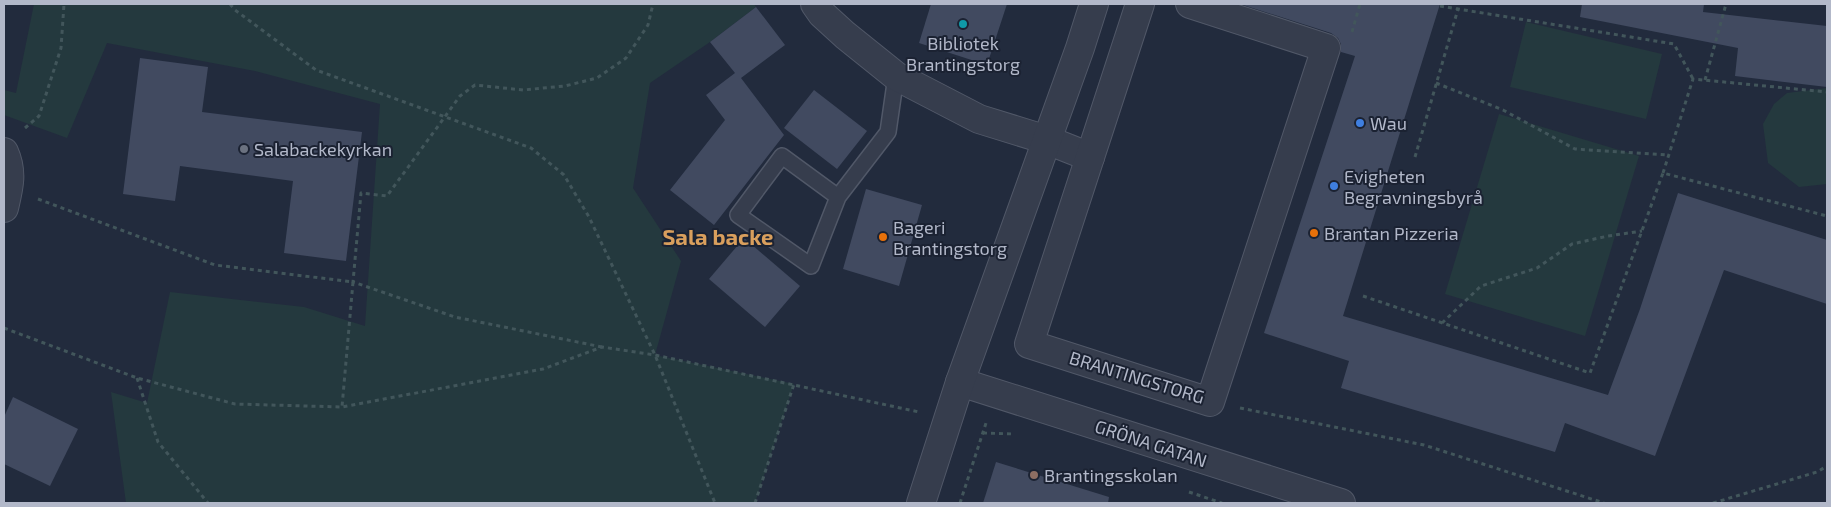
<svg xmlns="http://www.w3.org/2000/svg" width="1831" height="507" font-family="'Exo 2',sans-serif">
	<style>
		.green { fill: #24393e }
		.building { fill: #414a60 }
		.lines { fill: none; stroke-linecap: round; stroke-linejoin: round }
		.lane-casing { stroke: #515868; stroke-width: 18 }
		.street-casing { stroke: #515868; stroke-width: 30 }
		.path { stroke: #42565b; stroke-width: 3; stroke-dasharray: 4 4; stroke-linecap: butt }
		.lane { stroke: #363d4d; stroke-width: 15 }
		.street { stroke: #363d4d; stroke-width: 28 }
		.culture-dot { fill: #0f9aa8; stroke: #1b2232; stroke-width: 2 }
		.shop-dot { fill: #3f7fe0; stroke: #1b2232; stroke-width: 2 }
		.worship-dot { fill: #6b7280; stroke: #1b2232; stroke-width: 2 }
		.food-dot { fill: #e8710a; stroke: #1b2232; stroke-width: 2 }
		.education-dot { fill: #8d6e63; stroke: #1b2232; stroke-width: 2 }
		.labels { text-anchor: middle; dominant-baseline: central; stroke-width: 4; stroke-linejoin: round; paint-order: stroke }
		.poi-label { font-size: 18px; fill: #b2b8c9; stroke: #1b2232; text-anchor: start }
		.street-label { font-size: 18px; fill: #b2b8c9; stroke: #1b2232 }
		.district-label { font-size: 22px; font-weight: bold; fill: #d99f5d; stroke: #1b2232 }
	</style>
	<rect width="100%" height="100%" fill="#222b3d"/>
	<!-- green -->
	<g class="green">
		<path d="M 34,4 L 754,4 L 756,7 L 710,42 L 650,83 L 633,188 L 681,261 L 655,355 L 794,384 L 755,503 L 126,503 L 111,392 L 147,403 L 170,292 L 304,307 L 365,326 L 380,104 L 255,71 L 107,43 L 67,138 L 4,115 L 4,90 L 16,93 Z"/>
		<path d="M 1526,22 L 1662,54 L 1646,119 L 1510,87 Z"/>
		<path d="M 1827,88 L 1827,184 L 1799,187 L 1768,163 L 1763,124 L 1774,104 L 1787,93 Z"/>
		<path d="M 1499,114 L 1639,156 L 1585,336 L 1445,294 Z"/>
	</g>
	<!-- building -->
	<g class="building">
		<path d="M 931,4 L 1007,4 L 987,65 L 919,43 Z"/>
		<path d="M 1240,4 L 1440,4 L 1343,316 L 1608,395 L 1640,309 L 1678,193 L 1827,240 L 1827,304 L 1724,270 L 1655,456 L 1565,423 L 1555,452 L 1341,388 L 1349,361 L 1264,333 L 1355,56 L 1341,52 L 1341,44 L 1338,38 L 1331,33 Z"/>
		<path d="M 1582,4 L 1704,4 L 1703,12 L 1827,26 L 1827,87 L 1735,76 L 1738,48 L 1580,17 Z"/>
		<path d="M 756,7 L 785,45 L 741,78 L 784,135 L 714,225 L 670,190 L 725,120 L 706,95 L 735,73 L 710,42 Z"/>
		<path d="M 140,58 L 208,67 L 202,112 L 362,132 L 346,261 L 284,253 L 293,181 L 180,166 L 175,201 L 123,194 Z"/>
		<path d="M 814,90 L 867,131 L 837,169 L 784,128 Z"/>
		<path d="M 866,189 L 922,205 L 899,286 L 843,269 Z"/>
		<path d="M 744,238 L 800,286 L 765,327 L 709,279 Z"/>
		<path d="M 13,397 L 78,429 L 50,486 L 4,464 L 4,417 Z"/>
		<path d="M 996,462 L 1109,497 L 1108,503 L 983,503 Z"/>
	</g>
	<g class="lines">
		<defs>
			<path id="lane" d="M 838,197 L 782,156 L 738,215 L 811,266 L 838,197 L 888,132 L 896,76"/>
			<g id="street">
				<path d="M 815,4 L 822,14 L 845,35 L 896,76 L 979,119 L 1047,140 L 1090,157"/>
				<path d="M 1140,4 L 1029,344 L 1210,402 L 1326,48 L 1190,4"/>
				<path d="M 4,152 C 13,172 9,187 4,208"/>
				<path d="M 960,382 L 1341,503"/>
				<path d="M 921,503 L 960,382 L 1080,48 L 1094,4"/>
			</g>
		</defs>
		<!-- lane casing -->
		<use href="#lane" class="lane-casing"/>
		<!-- street casing -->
		<use href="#street" class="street-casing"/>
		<!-- path -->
		<g class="path">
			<path d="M 230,4 L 235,10 L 316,70 L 531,148 L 564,175 L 589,217 L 655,355 L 715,503"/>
			<path d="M 1440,6 L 1458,9"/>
			<path d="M 1352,32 L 1360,4"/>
			<path d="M 1705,80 L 1726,4"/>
			<path d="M 1436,83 L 1503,110 L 1575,149 L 1669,155"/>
			<path d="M 25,128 L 39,116 L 61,48 L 64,4"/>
			<path d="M 1415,157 L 1458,9 L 1674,44 L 1693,79"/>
			<path d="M 1663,173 L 1693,79 L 1827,92"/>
			<path d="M 38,199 L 215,265 L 353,282 L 342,407"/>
			<path d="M 1363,296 L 1590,373 L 1663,173 L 1827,216"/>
			<path d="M 1442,323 L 1481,286 L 1537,268 L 1572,244 L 1608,236 L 1642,231"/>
			<path d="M 4,328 L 137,378 L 235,404 L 342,407 L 543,369 L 602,347 L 655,355 L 919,412"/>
			<path d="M 602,347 L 455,317 L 353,282 L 361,193 L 387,196 L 460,96 L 475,85 L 523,90 L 565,86 L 597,78 L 626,58 L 648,25 L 653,4"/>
			<path d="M 137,378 L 158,442 L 208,503"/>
			<path d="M 1240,408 L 1424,445 L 1604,503"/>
			<path d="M 983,433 L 1015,434"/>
			<path d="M 1189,492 L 1222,503"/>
			<path d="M 755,503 L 794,384"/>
			<path d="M 960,503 L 986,423"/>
			<path d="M 1713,503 L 1817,472 L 1827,466"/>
		</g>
		<!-- lane -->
		<use href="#lane" class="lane"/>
		<!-- street -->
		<use href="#street" class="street"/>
	</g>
	<!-- markers -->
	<circle class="culture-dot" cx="963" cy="24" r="5"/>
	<g class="shop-dot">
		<circle cx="1360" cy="123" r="5"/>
		<circle cx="1334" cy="186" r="5"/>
	</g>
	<circle class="worship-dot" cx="244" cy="149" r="5"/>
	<g class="food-dot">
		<circle cx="1314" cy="233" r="5"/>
		<circle cx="883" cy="237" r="5"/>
	</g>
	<circle class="education-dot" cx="1034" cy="475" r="5"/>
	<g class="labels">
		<!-- poi labels -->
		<g class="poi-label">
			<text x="963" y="43" text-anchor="middle">Bibliotek<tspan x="963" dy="21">Brantingstorg</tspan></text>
			<text x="1370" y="123">Wau</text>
			<text x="254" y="149">Salabackekyrkan</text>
			<text x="1344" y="176">Evigheten<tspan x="1344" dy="21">Begravningsbyrå</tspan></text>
			<text x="893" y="227">Bageri<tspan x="893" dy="21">Brantingstorg</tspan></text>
			<text x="1324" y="233">Brantan Pizzeria</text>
			<text x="1044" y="475">Brantingsskolan</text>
		</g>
		<!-- street labels -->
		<g class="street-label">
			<text transform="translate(1137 377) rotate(17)">BRANTINGSTORG</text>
			<text transform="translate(1151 443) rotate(18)">GRÖNA GATAN</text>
		</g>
		<!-- district labels -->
		<g class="district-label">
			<text x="718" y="236">Sala backe</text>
		</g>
	</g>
	<!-- border -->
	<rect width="1831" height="507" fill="none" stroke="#b2b8c9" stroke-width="10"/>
</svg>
